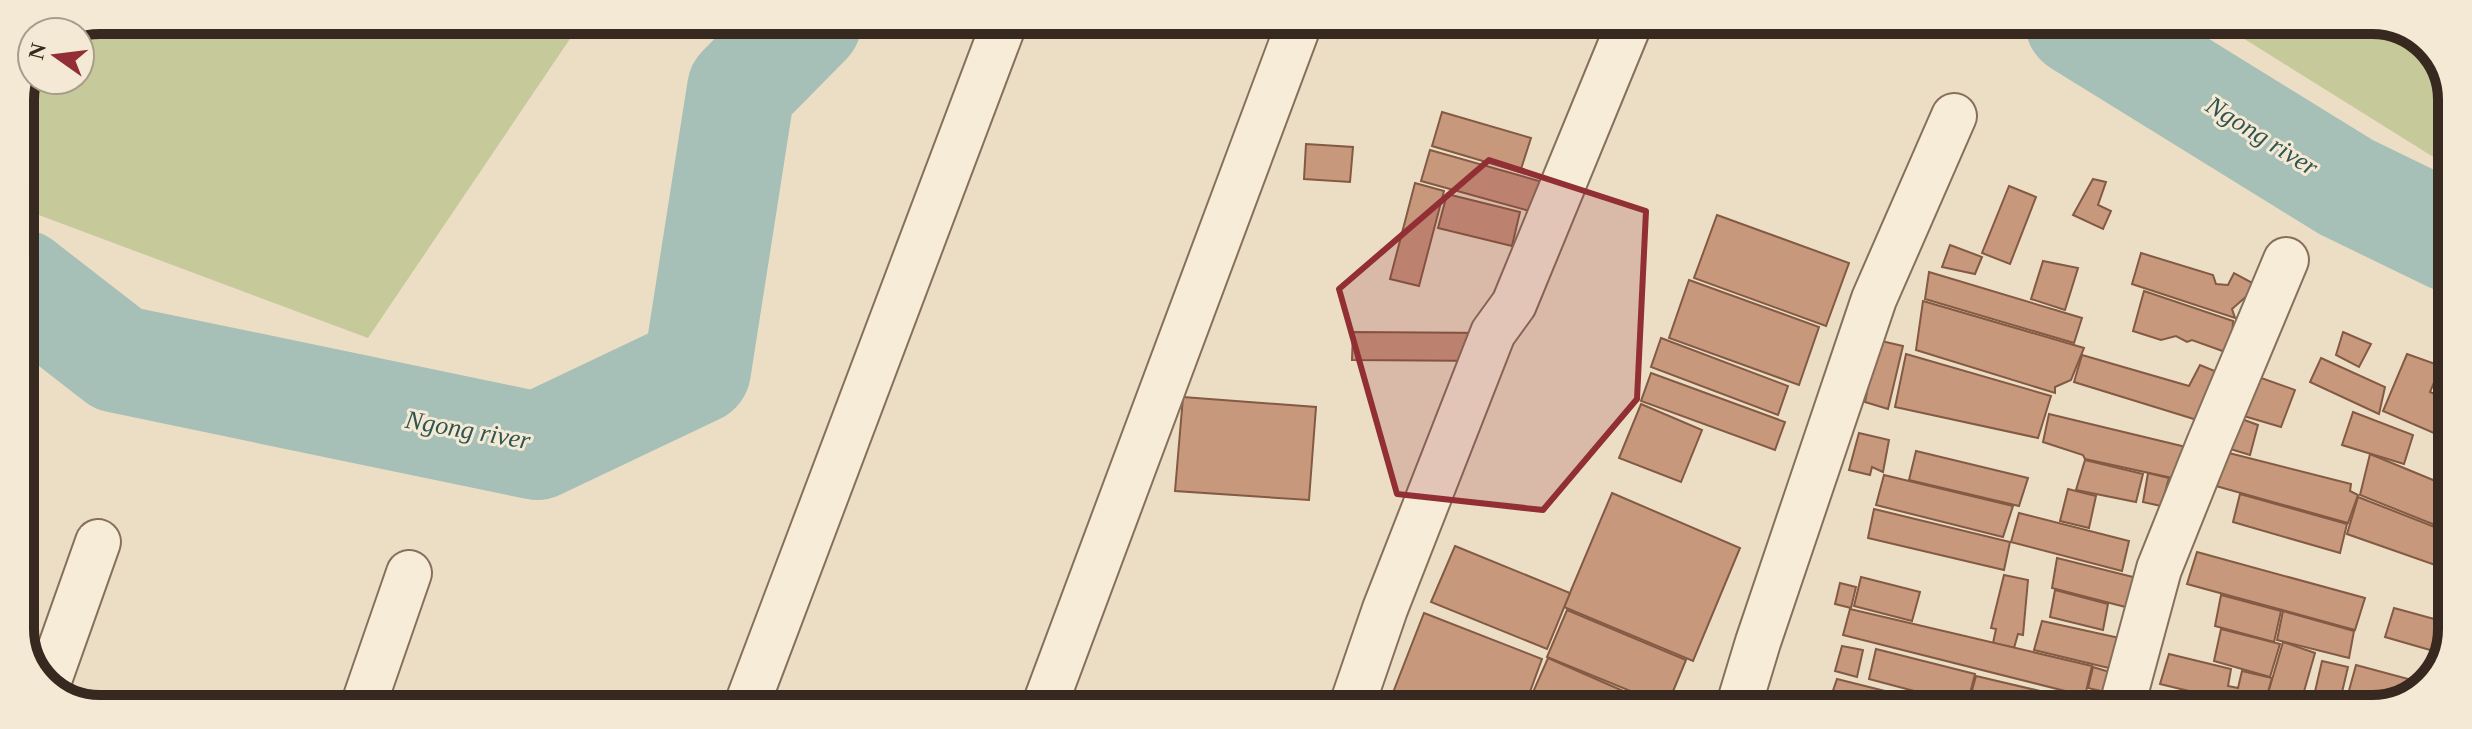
<svg xmlns="http://www.w3.org/2000/svg" width="2472" height="729" font-family="'Times New Roman',serif">
	<style>
		.green { fill: #c6c999 }
		.lines { fill: none; stroke-linecap: round; stroke-linejoin: round }
		.river { stroke: #a6bfb7; stroke-width: 108 }
		.building { fill: #c8987d; stroke: #835a43; stroke-width: 2 }
		.minor-casing { stroke: #86705c; stroke-width: 48 }
		.minor { stroke: #f7ecd8; stroke-width: 44 }
		.marked { fill: #912f35; fill-opacity: 0.2; stroke: #912f35; stroke-width: 6; stroke-linejoin: round }
		.labels { text-anchor: middle; dominant-baseline: central; stroke-width: 6; stroke-linejoin: round; paint-order: stroke }
		.water-label { font-size: 26px; font-style: italic; fill: #2f5551; stroke: #f4e9d4 }
		.rim { fill: none; stroke: #37291f; stroke-width: 10 }
	</style>
	<rect width="100%" height="100%" fill="#ecdec5"/>
	<!-- green -->
	<g class="green">
		<path d="M 100,20 L 582,21 L 368,338 L 20,208 L 20,100 L 32,71 L 32,80 L 80,80 L 80,32 L 71,32 Z"/>
		<path d="M 2219,23 L 2393,23 L 2435,51 L 2452,94 L 2451,168 Z"/>
	</g>
	<g class="lines">
		<!-- river -->
		<g class="river">
			<path d="M 2079,22 L 2346,187 L 2451,238"/>
			<path d="M 20,283 L 118,359 L 537,446 L 697,370 L 741,89 L 808,21"/>
		</g>
	</g>
	<!-- building -->
	<g class="building">
		<path d="M 1442,112 L 1531,138 L 1520,172 L 1432,146 Z"/>
		<path d="M 1306,144 L 1353,147 L 1350,182 L 1304,179 Z"/>
		<path d="M 1430,150 L 1553,185 L 1544,215 L 1421,181 Z"/>
		<path d="M 2093,179 L 2106,182 L 2098,205 L 2111,211 L 2103,229 L 2073,215 Z"/>
		<path d="M 1415,183 L 1444,191 L 1419,286 L 1390,279 Z"/>
		<path d="M 2009,186 L 2036,197 L 2010,264 L 1982,253 Z"/>
		<path d="M 1447,194 L 1520,212 L 1512,246 L 1438,228 Z"/>
		<path d="M 1717,215 L 1849,263 L 1826,326 L 1694,278 Z"/>
		<path d="M 1950,245 L 1982,257 L 1975,274 L 1942,267 Z"/>
		<path d="M 2141,253 L 2213,275 L 2216,284 L 2228,285 L 2234,273 L 2258,286 L 2232,309 L 2235,318 L 2132,284 Z"/>
		<path d="M 2043,261 L 2078,268 L 2065,310 L 2031,299 Z"/>
		<path d="M 1929,272 L 2082,318 L 2074,343 L 1925,299 Z"/>
		<path d="M 1689,280 L 1819,327 L 1799,385 L 1669,338 Z"/>
		<path d="M 2144,291 L 2233,321 L 2231,354 L 2192,340 L 2187,342 L 2176,336 L 2161,340 L 2133,331 Z"/>
		<path d="M 1923,301 L 2084,348 L 2071,380 L 2055,387 L 2055,393 L 1916,350 Z"/>
		<path d="M 1353,332 L 1493,333 L 1492,361 L 1352,360 Z"/>
		<path d="M 2343,332 L 2371,344 L 2359,367 L 2336,355 Z"/>
		<path d="M 1661,338 L 1788,386 L 1778,415 L 1651,367 Z"/>
		<path d="M 1877,340 L 1903,346 L 1888,409 L 1865,402 Z"/>
		<path d="M 1906,354 L 2051,396 L 2038,438 L 1895,407 Z"/>
		<path d="M 2407,354 L 2441,366 L 2430,392 L 2450,401 L 2450,440 L 2383,411 Z"/>
		<path d="M 2082,355 L 2189,386 L 2200,365 L 2227,376 L 2210,424 L 2074,382 Z"/>
		<path d="M 2321,358 L 2385,387 L 2379,414 L 2310,382 Z"/>
		<path d="M 1651,373 L 1785,422 L 1775,450 L 1641,401 Z"/>
		<path d="M 2250,374 L 2295,390 L 2281,427 L 2237,414 Z"/>
		<path d="M 1183,397 L 1316,407 L 1309,500 L 1175,491 Z"/>
		<path d="M 1641,404 L 1702,430 L 1681,482 L 1619,458 Z"/>
		<path d="M 2353,412 L 2413,435 L 2404,464 L 2342,445 Z"/>
		<path d="M 2049,414 L 2186,447 L 2177,479 L 2085,459 L 2083,455 L 2043,442 Z"/>
		<path d="M 2236,417 L 2258,425 L 2250,455 L 2227,448 Z"/>
		<path d="M 1859,433 L 1889,440 L 1883,472 L 1872,467 L 1870,475 L 1849,470 Z"/>
		<path d="M 1916,451 L 2028,478 L 2019,506 L 1909,480 Z"/>
		<path d="M 2225,452 L 2351,484 L 2350,491 L 2358,495 L 2348,523 L 2216,486 Z"/>
		<path d="M 2370,454 L 2450,487 L 2450,531 L 2360,495 Z"/>
		<path d="M 2085,460 L 2143,474 L 2136,502 L 2076,490 Z"/>
		<path d="M 2148,473 L 2169,478 L 2161,506 L 2143,502 Z"/>
		<path d="M 1884,475 L 2013,506 L 2003,537 L 1876,505 Z"/>
		<path d="M 2068,489 L 2096,496 L 2089,528 L 2060,521 Z"/>
		<path d="M 1612,493 L 1740,548 L 1693,661 L 1564,607 Z"/>
		<path d="M 2240,494 L 2347,524 L 2340,553 L 2233,522 Z"/>
		<path d="M 2358,497 L 2450,533 L 2438,566 L 2347,534 Z"/>
		<path d="M 1874,509 L 2010,542 L 2004,570 L 1868,538 Z"/>
		<path d="M 2019,513 L 2129,541 L 2122,571 L 2011,542 Z"/>
		<path d="M 2450,544 L 2449,576 L 2438,571 Z"/>
		<path d="M 1455,546 L 1570,593 L 1547,649 L 1431,602 Z"/>
		<path d="M 2197,552 L 2365,598 L 2355,630 L 2187,584 Z"/>
		<path d="M 2057,558 L 2145,580 L 2137,610 L 2052,588 Z"/>
		<path d="M 2004,575 L 2028,580 L 2023,635 L 2018,634 L 2014,648 L 1993,643 L 1996,629 L 1991,628 Z"/>
		<path d="M 1861,577 L 1920,592 L 1912,621 L 1854,606 Z"/>
		<path d="M 1840,583 L 1856,587 L 1851,608 L 1835,604 Z"/>
		<path d="M 2055,590 L 2108,604 L 2103,630 L 2050,617 Z"/>
		<path d="M 2221,595 L 2281,611 L 2274,642 L 2215,626 Z"/>
		<path d="M 2394,608 L 2449,623 L 2449,635 L 2444,654 L 2385,637 Z"/>
		<path d="M 1850,609 L 2092,666 L 2085,696 L 1843,635 Z"/>
		<path d="M 1567,610 L 1686,660 L 1667,706 L 1547,657 Z"/>
		<path d="M 2283,611 L 2354,631 L 2349,658 L 2277,640 Z"/>
		<path d="M 1424,613 L 1542,659 L 1524,708 L 1387,708 Z"/>
		<path d="M 2042,621 L 2124,639 L 2117,670 L 2034,650 Z"/>
		<path d="M 2221,629 L 2280,644 L 2270,677 L 2214,661 Z"/>
		<path d="M 2283,642 L 2315,653 L 2299,709 L 2264,707 Z"/>
		<path d="M 1842,646 L 1863,650 L 1857,677 L 1835,671 Z"/>
		<path d="M 1876,649 L 1975,674 L 1967,705 L 1869,679 Z"/>
		<path d="M 2169,654 L 2231,669 L 2228,686 L 2238,688 L 2242,671 L 2272,678 L 2263,709 L 2160,684 Z"/>
		<path d="M 1548,658 L 1662,708 L 1526,708 Z"/>
		<path d="M 2322,661 L 2348,667 L 2338,709 L 2311,709 Z"/>
		<path d="M 2356,665 L 2427,684 L 2421,692 L 2380,706 L 2347,698 Z"/>
		<path d="M 2093,667 L 2113,673 L 2109,693 L 2088,688 Z"/>
		<path d="M 1976,676 L 2091,703 L 2089,709 L 1983,709 L 1968,705 Z"/>
		<path d="M 1837,679 L 1953,708 L 1827,708 Z"/>
		<path d="M 2219,699 L 2254,708 L 2254,709 L 2217,709 Z"/>
		<path d="M 2348,701 L 2374,708 L 2346,709 Z"/>
	</g>
	<g class="lines">
		<defs>
			<g id="minor">
				<path d="M 47,686 L 98,542"/>
				<path d="M 363,706 L 409,573"/>
				<path d="M 746,707 L 1005,21"/>
				<path d="M 1044,707 L 1300,21"/>
				<path d="M 1351,708 L 1385,609 L 1493,333 L 1514,304 L 1630,22"/>
				<path d="M 1738,708 L 1758,642 L 1874,299 L 1954,116"/>
				<path d="M 2121,709 L 2159,569 L 2209,444 L 2286,260"/>
			</g>
		</defs>
		<!-- minor casing -->
		<use href="#minor" class="minor-casing"/>
		<!-- minor -->
		<use href="#minor" class="minor"/>
	</g>
	<!-- marked area -->
	<path class="marked" d="M 1489,160 L 1646,211 L 1637,399 L 1543,510 L 1397,494 L 1339,289 Z"/>
	<g class="labels">
		<!-- water labels -->
		<g class="water-label">
			<text transform="translate(2262 136) rotate(32)">Ngong river</text>
			<text transform="translate(468 430) rotate(10)">Ngong river</text>
		</g>
	</g>
	<!-- crop -->
	<path d="M0 0H2472V729H0ZM100 34H2372A66 66 0 0 1 2438 100V629A66 66 0 0 1 2372 695H100A66 66 0 0 1 34 629V100A66 66 0 0 1 100 34Z" fill="#f4e9d4" fill-rule="evenodd"/>
	<path class="rim" d="M100 34H2372A66 66 0 0 1 2438 100V629A66 66 0 0 1 2372 695H100A66 66 0 0 1 34 629V100A66 66 0 0 1 100 34Z"/>
	<!-- north arrow -->
	<g transform="translate(56 56) rotate(284)"><circle r="38" fill="#f4e9d4" stroke="#a89c8c" stroke-width="2"/>
	<path d="M0-6L14 30L0 20L-14 30Z" fill="#912f35"/>
	<text y="-12" font-size="22" font-weight="bold" text-anchor="middle" fill="#37291f">N</text>
	</g>
</svg>
